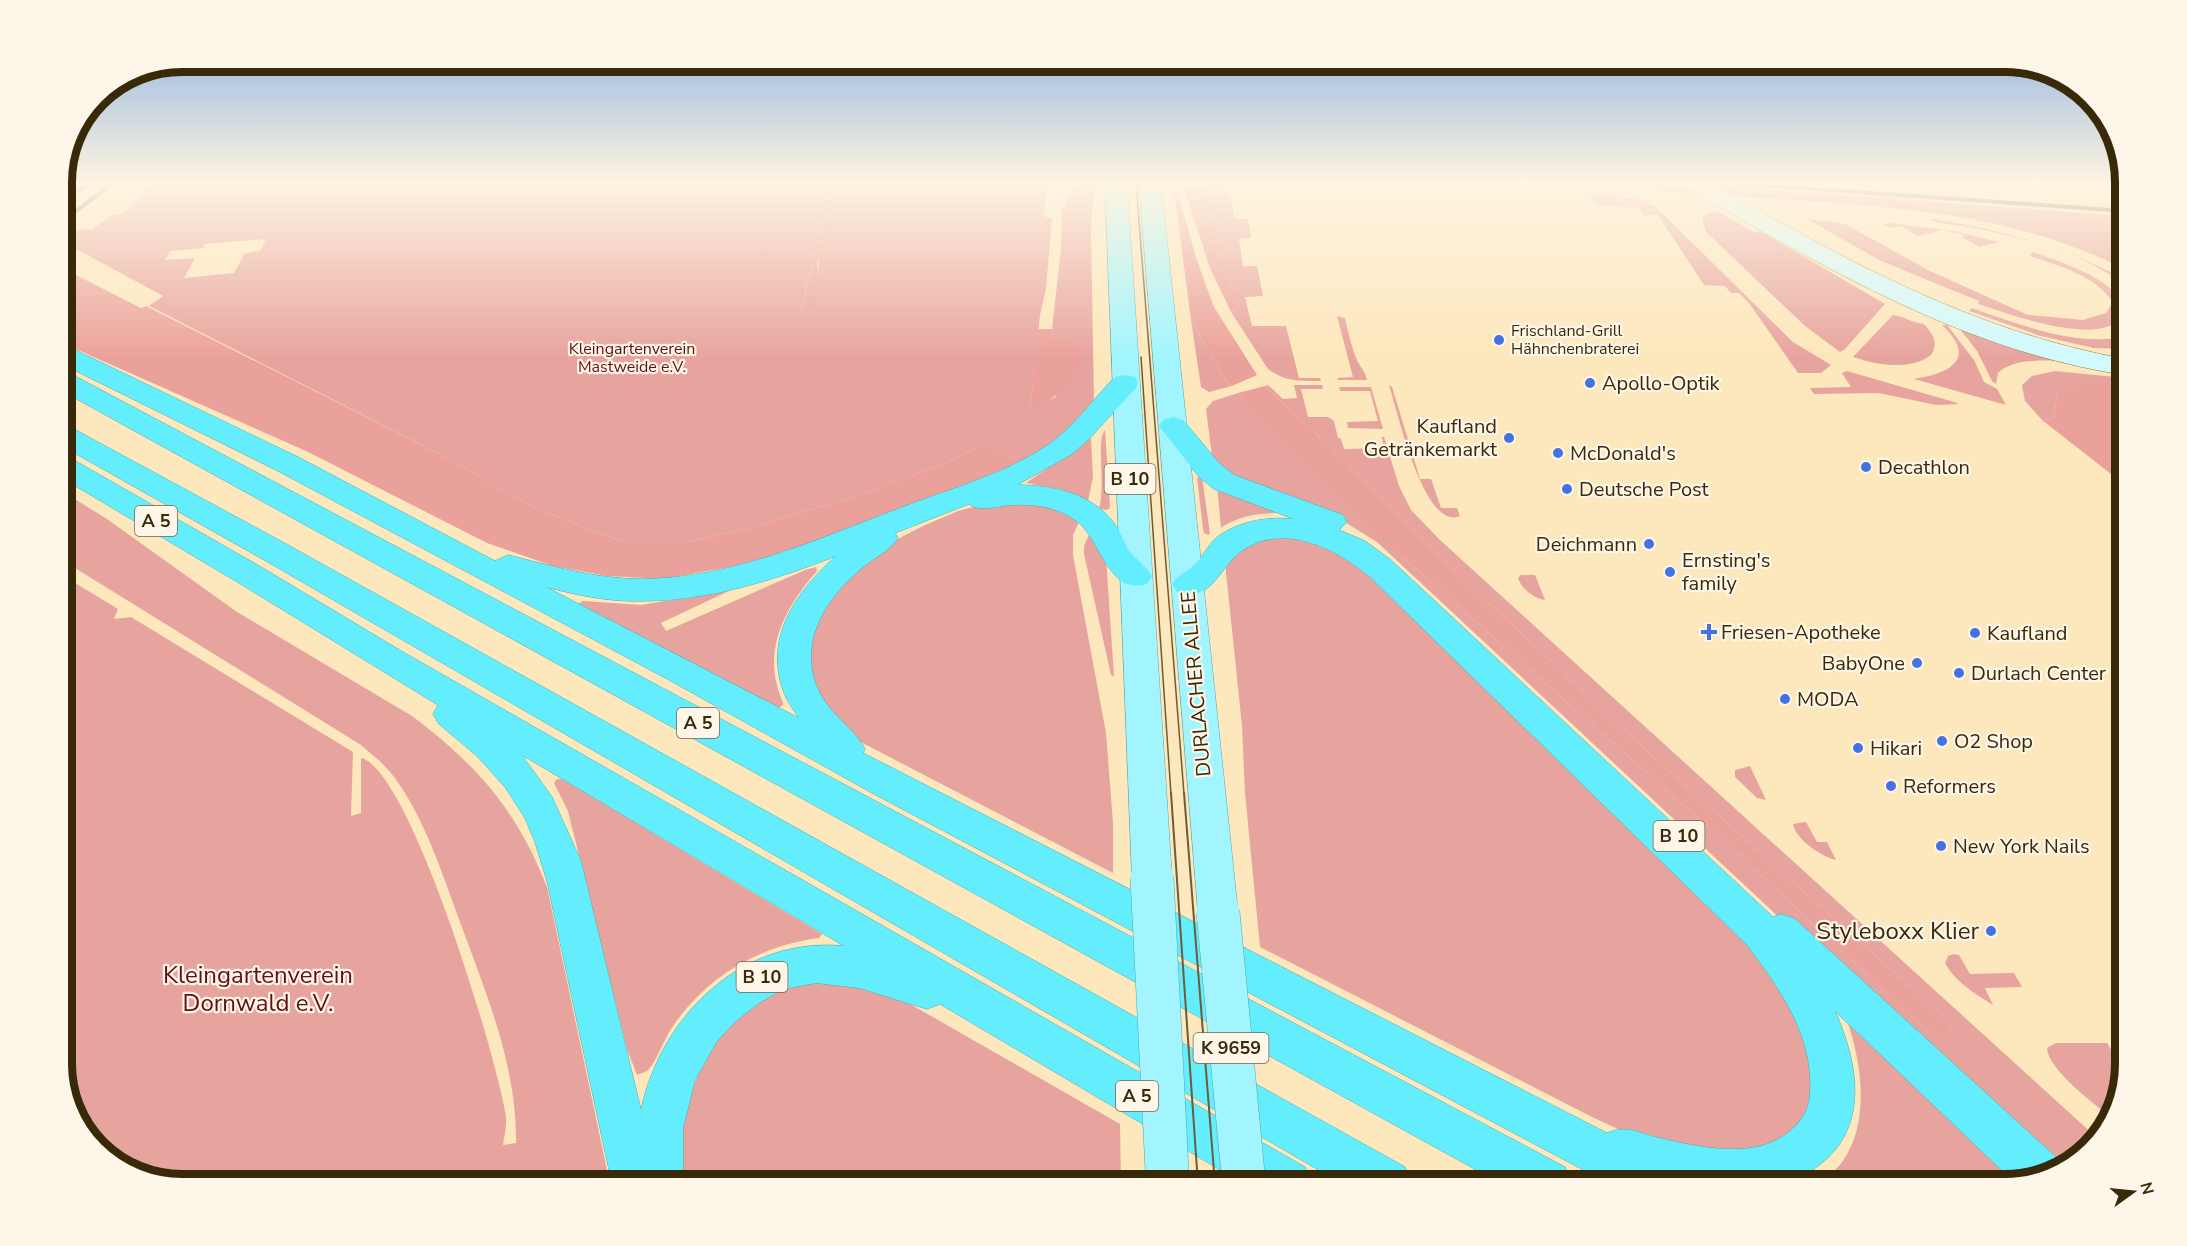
<svg xmlns="http://www.w3.org/2000/svg" width="2187" height="1246" font-family="'Nunito Sans',sans-serif">
	<style>
		.green { fill: #e7a49e; fill-rule: evenodd }
		.forest { fill: #eba19b }
		.lines { fill: none; stroke-linecap: round; stroke-linejoin: round }
		.secondary-casing { stroke: #9b792d; stroke-width: 1 }
		.primary-casing { stroke: #55a9a8; stroke-width: 1 }
		.motorway-casing { stroke: #55a9a8; stroke-width: 1 }
		.secondary { fill: #d0fafe; fill-rule: evenodd }
		.primary { fill: #a2f5fe; fill-rule: evenodd }
		.motorway { fill: #64eefd; fill-rule: evenodd }
		.tram-far1 { stroke: #6d5c39; stroke-width: 1.5 }
		.tram { stroke: #6d5c39; stroke-width: 2 }
		.rail { stroke: #6d5c39; stroke-width: 4 }
		.primary-bridge-casing { stroke: #55a9a8; stroke-width: 44; stroke-linecap: butt }
		.primary-bridge { stroke: #a2f5fe; stroke-width: 43 }
		.poi-dot { fill: #4372e3; stroke: #fef6e8; stroke-width: 2 }
		.labels { text-anchor: middle; dominant-baseline: central; stroke-width: 4.5; stroke-linejoin: round; paint-order: stroke }
		.far-poi-label { font-size: 16px; fill: #382909; stroke: #fef6e8; text-anchor: start }
		.far-park-label { font-size: 16px; fill: #640d12; stroke: #fef6e8 }
		.shield { fill: #fef6e8; stroke: #73664c; stroke-width: 1.5 }
		.shield-label { font-size: 18px; font-weight: bold; fill: #382909 }
		.poi-label { font-size: 20px; fill: #382909; stroke: #fef6e8; text-anchor: start }
		.street-label { font-size: 20px; fill: #382909; stroke: #fef6e8 }
		.near-poi-label { font-size: 24px; fill: #382909; stroke: #fef6e8; text-anchor: end }
		.near-park-label { font-size: 24px; fill: #640d12; stroke: #fef6e8 }
		.rim { fill: none; stroke: #382909; stroke-width: 8 }
	</style>
	<rect width="100%" height="100%" fill="#fde7bc"/>
	<!-- green -->
	<g class="green">
		<path d="M 154,183 L 819,183 L 827,208 L 801,310 L 819,281 C 814,247 834,216 838,183 L 1047,183 L 1044,213 L 1045,217 L 1052,218 L 1046,289 L 1040,315 L 1030,409 L 1056,397 L 1064,339 L 1053,336 L 1052,329 L 1061,249 L 1062,211 L 1069,195 L 1081,183 L 1097,183 L 1093,200 L 1091,229 L 1094,402 L 1056,442 L 1018,464 L 977,447 L 945,464 L 849,498 L 753,527 L 684,543 L 627,543 L 577,525 L 527,504 L 438,453 L 149,306 L 163,296 L 67,244 L 68,238 L 80,229 L 92,230 L 111,215 L 120,215 ZM 266,239 L 260,251 L 245,253 L 234,273 L 184,278 L 195,258 L 165,260 L 171,251 L 203,248 L 205,244 Z"/>
		<path d="M 1206,183 L 1224,183 L 1226,194 L 1230,194 L 1235,219 L 1248,219 L 1251,238 L 1239,239 L 1243,266 L 1257,266 L 1263,296 L 1245,297 L 1252,326 L 1286,326 L 1299,378 L 1320,378 L 1321,381 C 1301,381 1285,382 1268,369 L 1231,312 L 1237,310 L 1239,306 L 1235,298 L 1220,246 L 1219,228 L 1208,196 Z"/>
		<path d="M 1552,183 L 1683,189 L 1675,183 L 2125,216 L 2125,269 C 2011,213 1899,207 1775,199 C 1701,194 1626,188 1552,183 Z"/>
		<path d="M 1602,194 L 1638,199 L 1656,207 L 1793,342 L 1831,365 L 1821,373 L 1798,373 L 1749,303 L 1739,293 L 1731,293 L 1725,286 L 1704,285 L 1658,215 L 1644,215 L 1639,208 L 1595,205 L 1590,196 Z"/>
		<path d="M 1712,211 L 1720,212 L 1755,233 L 1760,231 L 1885,304 L 1844,350 L 1840,352 L 1805,326 L 1706,232 L 1702,217 Z"/>
		<path d="M 1807,219 L 1845,224 L 1930,271 L 2028,315 L 2083,320 L 2106,313 L 2113,302 C 2095,275 2059,266 2030,256 L 2033,252 C 2058,261 2124,281 2125,314 C 2101,350 2011,314 1978,304 L 1979,301 L 1881,261 Z"/>
		<path d="M 1932,219 C 1996,228 2056,246 2115,274 L 2125,280 L 2125,285 C 2084,254 2029,239 1979,229 C 1962,225 1944,225 1928,220 Z"/>
		<path d="M 1889,223 L 1953,231 L 1999,242 L 1980,247 L 1962,237 L 1965,235 L 1942,230 L 1917,236 L 1901,226 L 1889,228 L 1883,224 Z"/>
		<path d="M 1972,308 C 2021,325 2072,346 2125,337 L 2125,349 L 2094,348 L 2041,336 L 1969,311 Z"/>
		<path d="M 1893,315 C 1904,316 1912,323 1924,324 C 1933,334 1939,343 1931,355 C 1910,371 1877,365 1853,357 Z"/>
		<path d="M 1337,316 L 1345,318 C 1348,331 1351,345 1356,358 C 1360,367 1365,371 1367,380 L 1338,380 L 1337,378 L 1353,377 Z"/>
		<path d="M 1191,320 L 1224,378 L 1232,386 L 1209,392 L 1201,387 Z"/>
		<path d="M 1956,324 L 2061,361 C 2042,360 2012,359 1998,373 L 1996,384 L 1992,381 L 1977,351 Z"/>
		<path d="M 1942,325 L 1947,325 L 1974,360 L 1984,382 L 1997,389 L 2006,405 L 1914,379 C 1922,377 1932,376 1941,372 C 1970,360 1959,341 1942,325 Z"/>
		<path d="M 1847,371 L 1954,402 L 1959,404 L 1936,405 L 1879,393 L 1814,394 L 1810,388 L 1851,387 L 1842,373 Z"/>
		<path d="M 2055,371 L 2125,378 L 2125,384 L 2114,382 L 2057,395 L 2054,419 L 2042,420 L 2025,401 L 2022,385 L 2032,376 Z"/>
		<path d="M 1268,385 L 1283,399 L 1297,398 L 1294,385 L 1322,385 L 1323,389 L 1301,389 L 1308,417 L 1328,417 L 1334,421 L 1338,438 L 1341,439 L 1344,449 L 1384,448 L 1382,437 L 1384,437 L 1399,486 L 1411,510 L 1440,540 L 2096,1137 L 2065,1168 L 2052,1172 L 1377,542 L 1340,519 L 1255,488 L 1213,464 L 1206,409 L 1213,401 L 1238,393 L 1397,552 L 1741,856 L 1918,1023 L 1940,1038 L 1955,1033 L 1942,1015 L 1650,754 L 1457,573 L 1352,468 L 1265,386 Z"/>
		<path d="M 1389,385 L 1392,387 L 1420,479 L 1431,479 L 1441,508 L 1457,508 L 1460,516 C 1424,532 1397,409 1389,385 Z"/>
		<path d="M 1339,387 L 1371,387 L 1383,429 L 1348,428 L 1347,422 L 1378,421 L 1370,391 L 1340,391 Z"/>
		<path d="M 1105,430 L 1110,506 L 1109,509 L 1104,510 L 1099,508 C 1106,488 1096,439 1105,430 Z"/>
		<path d="M 1091,438 L 1093,477 L 1088,501 L 1060,489 L 1026,483 Z"/>
		<path d="M 1202,476 L 1210,534 L 1208,535 L 1204,533 L 1203,528 L 1197,478 Z"/>
		<path d="M 1217,486 L 1281,513 C 1261,513 1238,515 1221,528 Z"/>
		<path d="M 62,491 L 107,519 L 237,612 L 412,716 C 478,766 516,809 547,887 L 610,1184 L 182,1184 L 122,1168 L 78,1124 L 62,1071 L 62,575 L 118,609 L 114,619 L 131,617 L 353,752 L 351,816 L 361,813 L 361,758 C 411,770 498,1061 506,1117 C 507,1126 504,1136 503,1145 L 516,1143 C 517,1066 486,993 460,922 C 443,876 427,825 399,784 C 389,768 375,757 361,745 L 62,560 Z"/>
		<path d="M 985,504 L 1047,505 L 1080,520 L 1073,535 L 1073,555 L 1106,733 L 1113,823 L 1113,873 L 849,736 L 808,679 L 815,612 L 884,546 L 925,525 L 958,511 Z"/>
		<path d="M 1091,530 L 1106,557 L 1114,677 L 1111,675 L 1084,554 L 1084,546 Z"/>
		<path d="M 1264,538 L 1303,538 L 1357,559 L 1766,952 L 1817,1070 L 1806,1121 L 1777,1143 L 1727,1154 L 1635,1137 L 1594,1118 L 1260,947 L 1245,793 L 1242,726 L 1225,563 L 1228,557 Z"/>
		<path d="M 816,567 L 817,571 C 785,607 760,653 783,702 L 783,705 L 778,708 L 578,604 L 583,601 L 641,605 L 731,590 L 661,623 L 666,631 L 805,570 Z"/>
		<path d="M 1521,575 L 1535,575 L 1545,600 C 1534,599 1521,588 1518,578 Z"/>
		<path d="M 1750,766 L 1766,800 L 1757,798 L 1735,777 L 1735,770 Z"/>
		<path d="M 557,779 L 562,779 L 822,934 L 819,938 C 758,946 705,977 671,1029 C 664,1040 657,1060 649,1069 C 647,1072 641,1073 637,1075 L 627,1049 L 568,811 L 554,783 Z"/>
		<path d="M 1806,822 L 1817,842 L 1827,842 L 1836,860 C 1822,857 1795,839 1793,824 Z"/>
		<path d="M 1953,954 L 1959,955 L 1970,974 L 2014,973 L 2022,987 L 1985,988 L 1993,1005 C 1976,994 1955,982 1945,963 L 1948,956 Z"/>
		<path d="M 817,983 L 838,983 L 896,996 L 1120,1124 L 1121,1184 L 678,1184 C 679,1093 712,994 817,983 Z"/>
		<path d="M 1852,1017 L 2023,1180 L 2005,1184 L 1818,1184 C 1874,1150 1865,1073 1847,1020 Z"/>
		<path d="M 2056,1043 L 2107,1043 L 2124,1071 L 2111,1118 C 2094,1103 2048,1070 2047,1048 Z"/>
	</g>
	<!-- forest -->
	<g class="forest">
		<path d="M 819,183 L 838,183 L 836,198 L 817,265 L 820,281 L 811,307 L 801,311 L 827,208 Z"/>
		<path d="M 1183,186 L 1207,186 L 1208,196 L 1219,228 L 1220,246 L 1235,298 L 1239,306 L 1237,310 L 1231,312 L 1210,268 Z"/>
		<path d="M 1174,190 L 1177,190 L 1196,258 L 1214,307 L 1257,375 L 1232,386 L 1224,378 L 1191,320 Z"/>
		<path d="M 62,268 L 141,308 L 146,306 L 438,453 L 527,504 L 577,525 L 627,543 L 684,543 L 753,527 L 849,498 L 945,464 L 977,447 L 991,449 L 1018,464 L 991,478 L 823,539 L 747,564 L 662,579 L 607,576 L 553,566 L 487,543 L 306,451 L 62,343 Z"/>
		<path d="M 1038,329 L 1052,329 L 1053,336 C 1060,338 1070,339 1075,343 C 1100,362 1050,407 1030,409 Z"/>
		<path d="M 2096,382 L 2125,384 L 2125,485 L 2042,420 L 2054,419 L 2057,395 L 2067,387 Z"/>
		<path d="M 1265,386 L 1352,468 L 1457,573 L 1650,754 L 1942,1015 L 1955,1033 L 1947,1040 L 1940,1038 L 1918,1023 L 1741,856 L 1397,552 L 1313,475 L 1238,393 Z"/>
	</g>
	<g class="lines">
		<defs>
			<path id="secondary" d="M 1684,183 L 1711,183 C 1845,260 1972,331 2125,359 L 2125,375 C 1965,351 1825,268 1687,188 Z"/>
			<g id="primary">
				<path d="M 1105,183 L 1127,183 L 1172,878 L 1166,890 L 1152,895 L 1138,890 L 1132,878 Z"/>
				<path d="M 1139,183 L 1161,183 L 1238,912 L 1232,925 L 1218,930 L 1204,925 L 1198,912 Z"/>
			</g>
			<g id="motorway">
				<path d="M 62,346 L 71,348 L 298,457 L 495,561 L 508,555 C 552,566 596,579 642,579 C 737,578 824,536 911,504 C 959,486 1010,472 1052,442 C 1076,424 1094,398 1115,377 L 1125,375 L 1135,377 L 1138,383 L 1135,389 L 1089,439 L 1072,454 L 1017,485 C 1052,485 1092,493 1114,523 C 1121,532 1124,543 1130,552 C 1137,560 1146,566 1152,576 L 1147,584 C 1107,596 1101,537 1075,520 C 1056,507 1036,504 1014,505 C 999,505 981,513 969,504 L 895,533 L 898,538 C 890,551 875,557 863,567 C 827,597 798,640 817,687 C 827,713 853,726 865,749 L 863,753 L 1607,1133 C 1626,1125 1636,1132 1655,1137 C 1694,1146 1750,1160 1785,1135 C 1800,1124 1809,1112 1810,1093 C 1814,1036 1780,989 1747,945 L 1369,576 C 1334,547 1279,520 1238,554 C 1217,571 1212,602 1177,592 L 1172,584 C 1178,574 1188,572 1196,563 C 1203,556 1207,547 1214,540 C 1234,522 1267,516 1294,519 L 1214,489 L 1199,477 L 1159,426 L 1163,420 L 1173,417 L 1183,420 L 1219,463 L 1234,475 L 1343,515 L 1347,522 L 1339,530 L 1365,541 L 1391,560 L 1773,917 L 1781,914 L 1795,919 L 2057,1158 L 2061,1169 L 2014,1182 L 1835,1011 C 1867,1083 1867,1154 1783,1184 L 1610,1184 L 874,794 L 671,681 L 278,471 L 62,364 ZM 836,556 C 798,590 764,635 783,690 C 786,700 793,709 799,718 L 546,587 C 577,595 609,602 641,601 C 708,601 775,580 836,556 Z"/>
				<path d="M 62,372 L 71,374 L 1565,1167 L 1571,1184 L 1502,1184 L 62,391 Z"/>
				<path d="M 62,425 L 72,428 L 288,545 L 1405,1167 L 1411,1184 L 1343,1184 L 266,561 L 62,446 Z"/>
				<path d="M 62,457 L 72,459 L 261,567 L 403,652 L 1305,1167 L 1311,1184 L 1244,1184 L 940,1004 L 927,1009 L 859,988 L 816,983 L 784,989 L 759,1003 L 736,1021 L 717,1041 L 695,1080 L 683,1128 L 683,1184 L 612,1184 L 547,881 L 535,842 L 525,818 L 505,787 L 477,756 L 439,724 L 433,714 L 438,705 L 239,583 L 62,478 ZM 522,755 L 844,946 C 743,936 661,1015 641,1110 L 581,861 L 552,797 Z"/>
			</g>
		</defs>
		<!-- secondary casing -->
		<use href="#secondary" class="secondary-casing"/>
		<!-- primary casing -->
		<use href="#primary" class="primary-casing"/>
		<!-- motorway casing -->
		<use href="#motorway" class="motorway-casing"/>
		<!-- secondary -->
		<use href="#secondary" class="secondary"/>
		<!-- primary -->
		<use href="#primary" class="primary"/>
		<!-- motorway -->
		<use href="#motorway" class="motorway"/>
		<!-- tram-far1 -->
		<g class="tram-far1">
			<path d="M 1136,183 L 1184,794"/>
			<path d="M 1141,357 L 1171,794"/>
		</g>
		<!-- tram -->
		<g class="tram">
			<path d="M 1171,793 L 1198,1184"/>
			<path d="M 1184,793 L 1215,1184"/>
		</g>
		<!-- rail -->
		<g class="rail">
			<path d="M 1734,183 L 2125,211"/>
			<path d="M 62,201 L 90,183"/>
			<path d="M 62,222 L 113,183"/>
		</g>
		<defs>
			<g id="primary-bridge">
				<path d="M 1152,878 L 1167,1171"/>
				<path d="M 1218,912 L 1244,1184"/>
			</g>
		</defs>
		<!-- primary-bridge casing -->
		<use href="#primary-bridge" class="primary-bridge-casing"/>
		<!-- primary-bridge -->
		<use href="#primary-bridge" class="primary-bridge"/>
	</g>
	<!-- sky -->
	<linearGradient id="sky" x2="0" y2="1"><stop stop-color="#7da9df"/><stop offset="0.51" stop-color="#fef4e1"/><stop offset="1" stop-color="#fef4e1" stop-opacity="0"/></linearGradient>
	<rect width="2187" height="358" fill="url(#sky)"/>
	<!-- markers -->
	<g class="poi-dot">
		<circle cx="1499" cy="340" r="6"/>
		<circle cx="1590" cy="383" r="6"/>
		<circle cx="1509" cy="438" r="6"/>
		<circle cx="1558" cy="453" r="6"/>
		<circle cx="1866" cy="467" r="6"/>
		<circle cx="1567" cy="489" r="6"/>
		<circle cx="1649" cy="544" r="6"/>
		<circle cx="1670" cy="572" r="6"/>
		<path d="M1706 623h6v6h6v6h-6v6h-6v-6h-6v-6h6z"/>
		<circle cx="1975" cy="633" r="6"/>
		<circle cx="1917" cy="663" r="6"/>
		<circle cx="1959" cy="673" r="6"/>
		<circle cx="1785" cy="699" r="6"/>
		<circle cx="1942" cy="741" r="6"/>
		<circle cx="1858" cy="748" r="6"/>
		<circle cx="1891" cy="786" r="6"/>
		<circle cx="1941" cy="846" r="6"/>
		<circle cx="1991" cy="931" r="6"/>
	</g>
	<g class="labels">
		<!-- far-poi labels -->
		<g class="far-poi-label">
			<text x="1511" y="331">Frischland-Grill<tspan x="1511" dy="18">Hähnchenbraterei</tspan></text>
		</g>
		<!-- far-park labels -->
		<g class="far-park-label">
			<text x="632" y="349">Kleingartenverein<tspan x="632" dy="18">Mastweide e.V.</tspan></text>
		</g>
		<!-- shield labels -->
		<g class="shield">
			<rect x="1104.5" y="464" width="51" height="30" rx="4.5"/>
			<rect x="135" y="506" width="42" height="30" rx="4.5"/>
			<rect x="677" y="708" width="42" height="30" rx="4.5"/>
			<rect x="1653.5" y="821" width="51" height="30" rx="4.5"/>
			<rect x="736.5" y="962" width="51" height="30" rx="4.5"/>
			<rect x="1193.5" y="1033" width="75" height="30" rx="4.5"/>
			<rect x="1116" y="1081" width="42" height="30" rx="4.5"/>
		</g>
		<g class="shield-label">
			<text x="1130" y="479">B 10</text>
			<text x="156" y="521">A 5</text>
			<text x="698" y="723">A 5</text>
			<text x="1679" y="836">B 10</text>
			<text x="762" y="977">B 10</text>
			<text x="1231" y="1048">K 9659</text>
			<text x="1137" y="1096">A 5</text>
		</g>
		<!-- poi labels -->
		<g class="poi-label">
			<text x="1602" y="383">Apollo-Optik</text>
			<text x="1497" y="426" text-anchor="end">Kaufland<tspan x="1497" dy="23">Getränkemarkt</tspan></text>
			<text x="1570" y="453">McDonald's</text>
			<text x="1878" y="467">Decathlon</text>
			<text x="1579" y="489">Deutsche Post</text>
			<text x="1637" y="544" text-anchor="end">Deichmann</text>
			<text x="1682" y="560">Ernsting's<tspan x="1682" dy="23">family</tspan></text>
			<text x="1721" y="632">Friesen-Apotheke</text>
			<text x="1987" y="633">Kaufland</text>
			<text x="1905" y="663" text-anchor="end">BabyOne</text>
			<text x="1971" y="673">Durlach Center</text>
			<text x="1797" y="699">MODA</text>
			<text x="1954" y="741">O2 Shop</text>
			<text x="1870" y="748">Hikari</text>
			<text x="1903" y="786">Reformers</text>
			<text x="1953" y="846">New York Nails</text>
		</g>
		<!-- street labels -->
		<g class="street-label">
			<text transform="translate(1196 684) rotate(-95)">DURLACHER ALLEE</text>
		</g>
		<!-- near-poi labels -->
		<g class="near-poi-label">
			<text x="1979" y="931">Styleboxx Klier</text>
		</g>
		<!-- near-park labels -->
		<g class="near-park-label">
			<text x="258" y="975">Kleingartenverein<tspan x="258" dy="28">Dornwald e.V.</tspan></text>
		</g>
	</g>
	<!-- crop -->
	<path d="M0 0H2187V1246H0ZM182 72H2005A110 110 0 0 1 2115 182V1064A110 110 0 0 1 2005 1174H182A110 110 0 0 1 72 1064V182A110 110 0 0 1 182 72Z" fill="#fef6e8" fill-rule="evenodd"/>
	<path class="rim" d="M182 72H2005A110 110 0 0 1 2115 182V1064A110 110 0 0 1 2005 1174H182A110 110 0 0 1 72 1064V182A110 110 0 0 1 182 72Z"/>
	<!-- north arrow -->
	<g transform="translate(2133 1192) rotate(75)" stroke="#fef6e8" stroke-width="4.5" paint-order="stroke">
	<path d="M0-4.5L10 22L0 15L-10 22Z" fill="#382909"/>
	<text y="-9" font-size="16" font-weight="bold" text-anchor="middle" fill="#382909">N</text>
	</g>
</svg>
